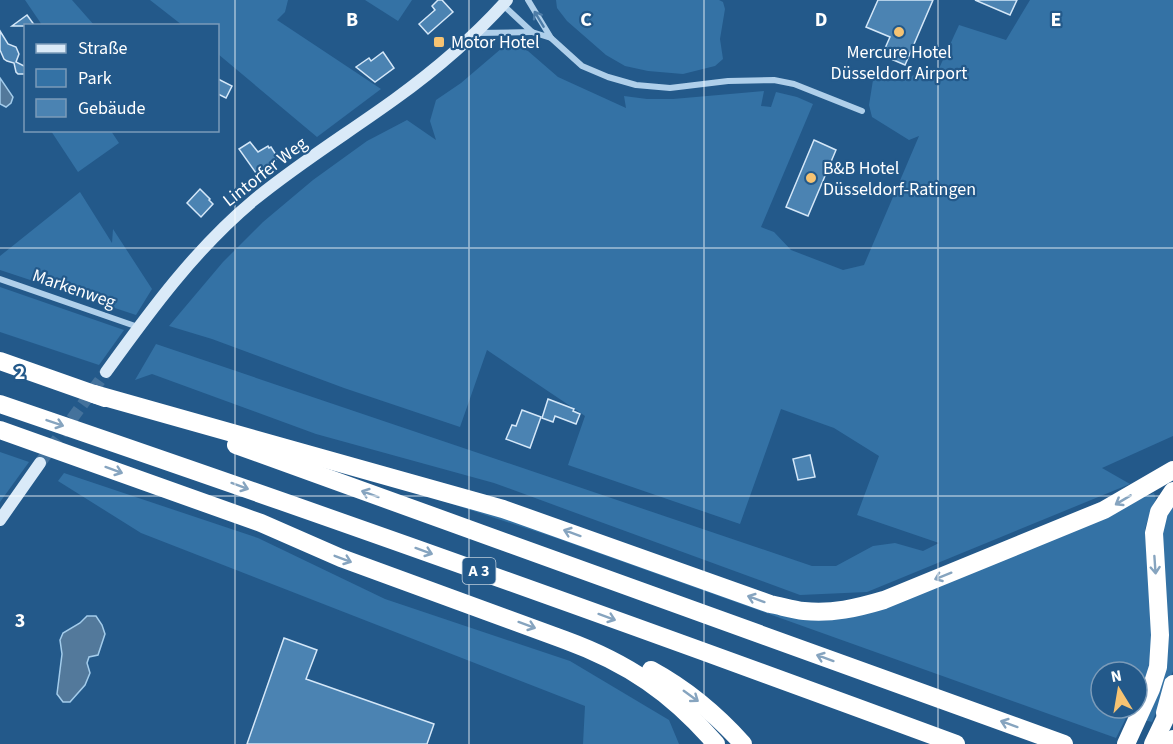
<svg xmlns="http://www.w3.org/2000/svg" width="1173" height="744" font-family="'Source Sans 3',sans-serif">
	<style>
		.green { fill: #3472a5 }
		.water { fill: #53799b; stroke: #a3cceb; stroke-width: 1.5 }
		.building { fill: #4b83b2; stroke: #d4e7f8; stroke-width: 1.5 }
		.lines { fill: none; stroke-linecap: round; stroke-linejoin: round }
		.secondary-tunnel { stroke: #44729c; stroke-width: 12; stroke-dasharray: 12 6; stroke-linecap: butt }
		.minor { stroke: #afcfea; stroke-width: 6 }
		.secondary { stroke: #daeaf8; stroke-width: 12 }
		.motorway { stroke: #fff; stroke-width: 18 }
		.oneway { stroke: #4d7ca7 }
		.oneway2 { stroke: #86a4bf }
		.grid { fill: none; stroke: #fff; stroke-width: 1.5; stroke-opacity: 0.55 }
		.poi-dot { fill: #f6c372; stroke: #23598a; stroke-width: 2 }
		.labels { text-anchor: middle; dominant-baseline: central; stroke-width: 4.5; stroke-linejoin: round; paint-order: stroke }
		.shield { fill: #23598a; stroke: #bdcddc; stroke-width: 1.5 }
		.shield-label { font-size: 16px; font-weight: bold; fill: #fff }
		.poi-label { font-size: 18px; fill: #fff; stroke: #23598a; text-anchor: start }
		.street-label { font-size: 18px; fill: #fff; stroke: #23598a }
		.grid-label { font-size: 20px; text-anchor: middle; font-weight: bold; fill: #fff; stroke: #23598a; stroke-width: 4.5; stroke-linejoin: round; paint-order: stroke }
	</style>
	<rect width="100%" height="100%" fill="#23598a"/>
	<!-- green -->
	<g class="green">
		<path d="M 25,0 L 72,0 L 94,25 L 42,25 Z"/>
		<path d="M 150,0 L 288,0 L 285,12 L 277,20 L 381,89 L 317,137 L 218,54 L 218,26 L 182,25 Z"/>
		<path d="M 365,0 L 412,0 L 398,21 Z"/>
		<path d="M 556,0 L 719,0 L 723,2 L 725,9 L 720,39 L 723,59 L 715,66 L 683,74 L 648,71 L 625,66 L 606,55 L 567,21 L 557,8 Z"/>
		<path d="M 1030,0 L 1173,0 L 1173,436 L 1102,468 L 1130,484 L 867,592 L 800,595 L 494,483 L 316,434 L 152,374 L 135,380 L 156,344 L 812,566 L 836,566 L 873,546 L 895,543 L 923,551 L 939,543 L 857,515 L 879,456 L 834,428 L 781,409 L 740,524 L 568,465 L 585,416 L 487,350 L 460,427 L 344,388 L 212,339 L 169,326 L 223,262 L 263,222 L 313,180 L 367,141 L 407,120 L 436,140 L 430,121 L 436,100 L 461,83 L 502,48 L 515,46 L 528,51 L 558,77 L 626,108 L 624,96 L 647,99 L 673,99 L 764,91 L 761,106 L 771,107 L 776,92 L 797,97 L 813,104 L 761,227 L 774,232 L 791,250 L 843,270 L 864,265 L 919,136 L 909,140 L 872,117 L 869,105 L 873,80 L 904,81 L 922,70 L 936,75 L 959,25 L 1006,40 Z"/>
		<path d="M 51,131 L 111,131 L 119,143 L 78,172 Z"/>
		<path d="M 80,192 L 112,243 L 113,229 L 152,289 L 136,315 L 0,270 L 0,256 Z"/>
		<path d="M 0,287 L 124,330 L 99,365 L 0,332 Z"/>
		<path d="M 0,452 L 29,462 L 0,502 Z"/>
		<path d="M 64,473 L 258,538 L 385,599 L 570,661 L 669,720 L 679,744 L 583,744 L 585,706 L 141,533 L 58,481 Z"/>
		<path d="M 402,483 L 764,605 L 878,607 L 1154,493 L 1156,499 L 1151,509 L 1145,529 L 1151,616 L 1151,662 L 1146,681 L 1137,701 L 1137,672 L 1101,672 L 1101,708 L 1134,708 L 1131,715 L 1128,714 L 1116,738 L 553,537 L 400,487 Z"/>
		<path d="M 1173,505 L 1173,671 L 1164,694 L 1152,722 L 1144,720 L 1162,532 L 1168,512 Z"/>
	</g>
	<!-- water -->
	<g class="water">
		<path d="M 0,78 L 13,97 L 11,103 L 6,107 L 0,104 Z"/>
		<path d="M 87,616 L 96,616 L 102,625 L 105,634 L 98,655 L 89,657 L 87,663 L 90,673 L 85,685 L 70,702 L 63,702 L 57,694 L 62,654 L 60,640 L 63,633 L 80,623 Z"/>
	</g>
	<!-- building -->
	<g class="building">
		<path d="M 438,0 L 442,0 L 453,12 L 428,34 L 419,24 L 435,10 L 432,6 Z"/>
		<path d="M 878,0 L 933,0 L 905,65 L 882,55 L 890,37 L 866,27 Z"/>
		<path d="M 975,0 L 1017,0 L 1010,15 Z"/>
		<path d="M 27,15 L 35,26 L 12,26 Z"/>
		<path d="M 0,31 L 8,44 L 16,47 L 19,54 L 16,62 L 26,67 L 26,72 L 24,74 L 18,74 L 16,72 L 14,63 L 7,61 L 4,59 L 0,50 Z"/>
		<path d="M 383,52 L 394,68 L 375,82 L 356,67 L 369,58 L 371,61 Z"/>
		<path d="M 218,79 L 232,86 L 226,98 L 218,94 Z"/>
		<path d="M 814,140 L 836,150 L 808,216 L 786,207 Z"/>
		<path d="M 250,142 L 258,152 L 268,146 L 269,148 L 271,147 L 278,158 L 256,173 L 239,149 Z"/>
		<path d="M 200,189 L 210,199 L 209,200 L 213,204 L 201,217 L 187,203 Z"/>
		<path d="M 548,399 L 574,409 L 573,411 L 580,414 L 576,424 L 555,416 L 553,422 L 542,418 Z"/>
		<path d="M 522,410 L 541,417 L 530,448 L 506,439 L 512,425 L 516,426 Z"/>
		<path d="M 810,455 L 815,477 L 798,480 L 793,459 Z"/>
		<path d="M 284,638 L 317,650 L 306,679 L 434,724 L 427,744 L 247,744 Z"/>
	</g>
	<g class="lines">
		<!-- secondary-tunnel -->
		<path class="secondary-tunnel" d="M 40,463 L 106,372"/>
		<!-- minor -->
		<g class="minor">
			<path d="M 528,0 L 551,38 L 582,66 L 608,77 L 636,85 L 670,88 L 728,81 L 774,80 L 794,84 L 862,111"/>
			<path d="M 503,5 L 532,32 L 551,38"/>
			<path d="M 476,33 L 532,32"/>
			<path d="M 0,279 L 138,327"/>
		</g>
		<!-- secondary -->
		<g class="secondary">
			<path d="M 106,372 C 150,311 196,248 254,200 C 299,163 348,133 395,99 C 435,70 474,37 507,0"/>
			<path d="M 0,520 L 40,463"/>
		</g>
		<!-- motorway -->
		<g class="motorway">
			<path d="M 0,361 L 105,398"/>
			<path d="M 94,394 L 503,509 L 770,604 C 781,606 793,610 804,611 C 832,614 857,608 884,600 L 1104,510 L 1173,470"/>
			<path d="M 0,404 C 320,513 639,627 956,744"/>
			<path d="M 0,430 L 261,523 L 341,558 L 565,640 C 628,663 672,693 716,744"/>
			<path d="M 236,445 L 1064,744"/>
			<path d="M 651,670 C 686,689 716,714 743,744"/>
			<path d="M 1165,713 L 1173,684"/>
			<path d="M 1126,744 L 1151,689 L 1158,667 L 1160,635 L 1154,533 L 1159,512 L 1173,491"/>
			<path d="M 1153,744 L 1173,702"/>
			<path d="M 1170,744 L 1173,739"/>
		</g>
	</g>
	<!-- one-way arrows -->
	<defs><path id="oneway-shaft" d="M-6 0H5M1.5-3L5.5 0L1.5 3" fill="none" stroke-width="1.6" stroke-linecap="round" stroke-linejoin="round" transform="scale(1.5)"/></defs>
	<use class="oneway" href="#oneway-shaft" transform="translate(539 19) rotate(-121)"/>
	<g class="oneway2">
		<use href="#oneway-shaft" transform="translate(55 423) rotate(19)"/>
		<use href="#oneway-shaft" transform="translate(114 470) rotate(20)"/>
		<use href="#oneway-shaft" transform="translate(240 486) rotate(20)"/>
		<use href="#oneway-shaft" transform="translate(370 494) rotate(-160)"/>
		<use href="#oneway-shaft" transform="translate(1123 500) rotate(149)"/>
		<use href="#oneway-shaft" transform="translate(572 533) rotate(-160)"/>
		<use href="#oneway-shaft" transform="translate(424 551) rotate(20)"/>
		<use href="#oneway-shaft" transform="translate(343 559) rotate(21)"/>
		<use href="#oneway-shaft" transform="translate(1155 565) rotate(86)"/>
		<use href="#oneway-shaft" transform="translate(943 576) rotate(158)"/>
		<use href="#oneway-shaft" transform="translate(756 599) rotate(-160)"/>
		<use href="#oneway-shaft" transform="translate(607 617) rotate(20)"/>
		<use href="#oneway-shaft" transform="translate(527 625) rotate(20)"/>
		<use href="#oneway-shaft" transform="translate(825 658) rotate(-160)"/>
		<use href="#oneway-shaft" transform="translate(691 696) rotate(36)"/>
		<use href="#oneway-shaft" transform="translate(1009 724) rotate(-160)"/>
	</g>
	<!-- grid -->
	<path class="grid" d="M 235,0 L 235,744M 469,0 L 469,744M 704,0 L 704,744M 938,0 L 938,744M 0,248 L 1173,248M 0,496 L 1173,496"/>
	<!-- markers -->
	<g class="poi-dot">
		<circle cx="899" cy="32" r="6"/>
		<rect x="433" y="36" width="12" height="12" rx="3"/>
		<circle cx="811" cy="178" r="6"/>
	</g>
	<g class="labels">
		<!-- shield labels -->
		<rect class="shield" x="462.5" y="558" width="33" height="26" rx="4.5"/>
		<g class="shield-label">
			<text x="479" y="571">A 3</text>
		</g>
		<!-- poi labels -->
		<g class="poi-label">
			<text x="451" y="42">Motor Hotel</text>
			<text x="899" y="52" text-anchor="middle">Mercure Hotel<tspan x="899" dy="21">Düsseldorf Airport</tspan></text>
			<text x="823" y="168">B&amp;B Hotel<tspan x="823" dy="21">Düsseldorf-Ratingen</tspan></text>
		</g>
		<!-- street labels -->
		<g class="street-label">
			<text transform="translate(265 172) rotate(-38)">Lintorfer Weg</text>
			<text transform="translate(74 289) rotate(19)">Markenweg</text>
		</g>
	</g>
	<g class="grid-label">
		<text x="352" y="26">B</text>
		<text x="586" y="26">C</text>
		<text x="821" y="26">D</text>
		<text x="1056" y="26">E</text>
		<text x="20" y="379">2</text>
		<text x="20" y="627">3</text>
	</g>
	<!-- legend -->
	<rect x="24" y="24" width="195" height="108" fill="#23598a" stroke="#7b9bb9" stroke-width="1.5"/>
	<rect x="36" y="44" width="30" height="9" fill="#daeaf8" stroke="#7b9bb9" stroke-width="1.5"/>
	<text x="78" y="54" font-size="18" fill="#ffffff">Straße</text>
	<rect x="36" y="69" width="30" height="18" fill="#3472a5" stroke="#7b9bb9" stroke-width="1.5"/>
	<text x="78" y="84" font-size="18" fill="#ffffff">Park</text>
	<rect x="36" y="99" width="30" height="18" fill="#4b83b2" stroke="#7b9bb9" stroke-width="1.5"/>
	<text x="78" y="114" font-size="18" fill="#ffffff">Gebäude</text>
	<!-- north arrow -->
	<g transform="translate(1119 690) rotate(349)"><circle r="28" fill="#23598a" stroke="#7b9bb9" stroke-width="1.5"/>
	<path d="M0-4.5L10 22L0 15L-10 22Z" fill="#f6c372"/>
	<text y="-9" font-size="16" font-weight="bold" text-anchor="middle" fill="#ffffff">N</text>
	</g>
</svg>
